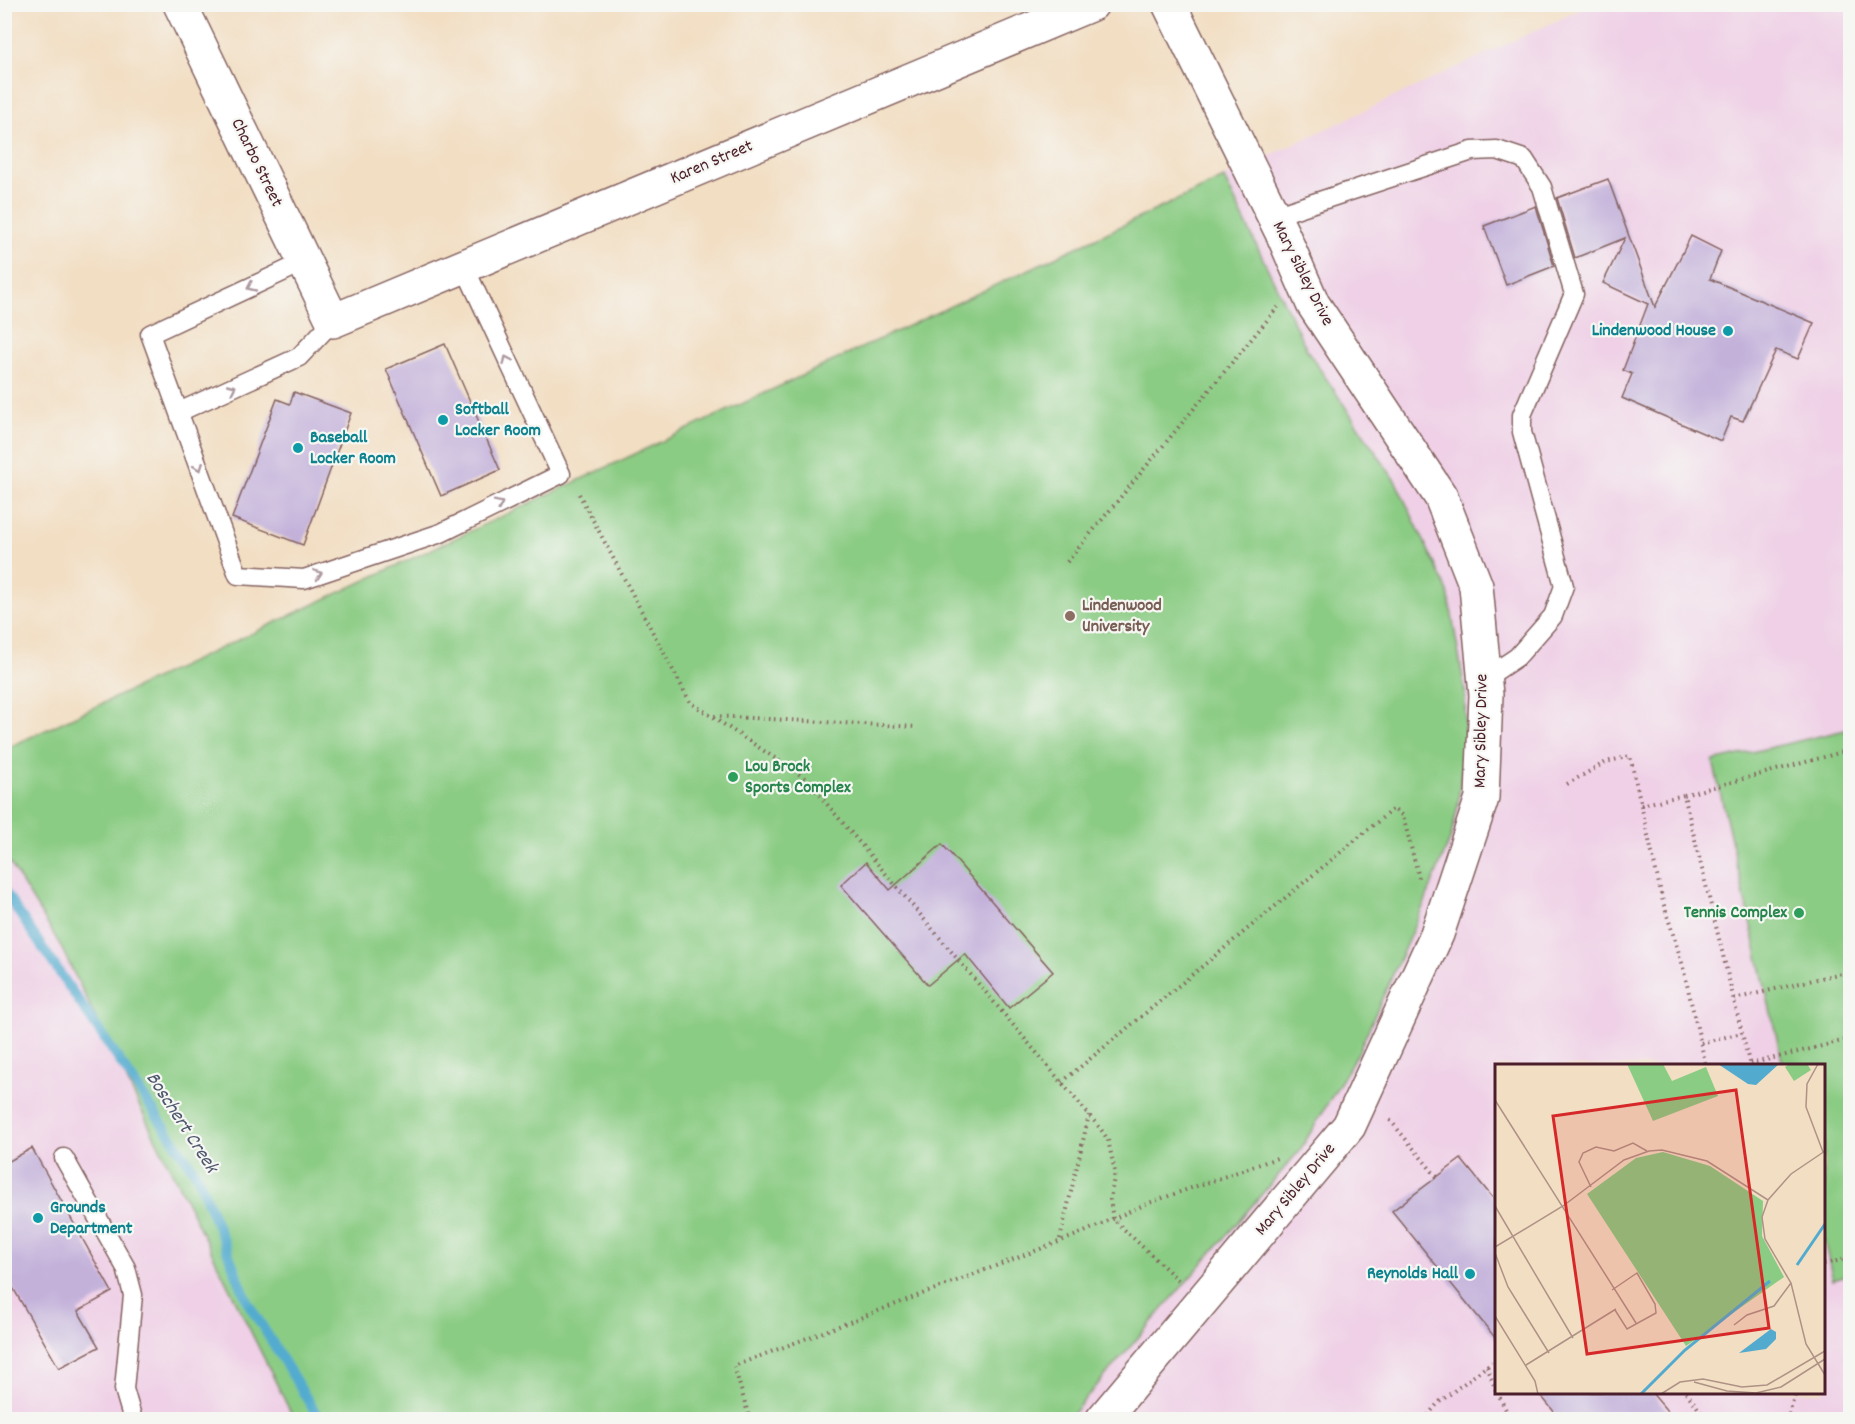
<svg xmlns="http://www.w3.org/2000/svg" width="1855" height="1424" font-family="Dekko,sans-serif">
	<style>
		.built { fill: #efd0e6; fill-rule: evenodd }
		.green { fill: #8bcc84; stroke: #6a7658; stroke-width: 1.5 }
		.lines { fill: none; stroke-linecap: round; stroke-linejoin: round }
		.stream { stroke: #52abcf; stroke-width: 10 }
		.building { fill: #c3b1da }
		.service-casing { stroke: #856260; stroke-width: 21 }
		.minor-casing { stroke: #856260; stroke-width: 36 }
		.path { stroke: #856260; stroke-width: 4; stroke-dasharray: 1.5 4.5; stroke-linecap: butt }
		.service { stroke: #fff; stroke-width: 18 }
		.minor { stroke: #fff; stroke-width: 33 }
		.oneway { stroke: #ae9aa0 }
		.culture-dot { fill: #0f9aa8; stroke: #f6f6f2; stroke-width: 2 }
		.education-dot { fill: #8d6e63; stroke: #f6f6f2; stroke-width: 2 }
		.leisure-dot { fill: #2e9e5b; stroke: #f6f6f2; stroke-width: 2 }
		.labels { text-anchor: middle; dominant-baseline: central; stroke-width: 4.5; stroke-linejoin: round; paint-order: stroke }
		.street-label { font-size: 18px; fill: #4a1f2b; stroke: #f6f6f2 }
		.culture-label { font-size: 18px; font-weight: bold; fill: #0d838f; stroke: #f6f6f2; text-anchor: start }
		.education-label { font-size: 18px; font-weight: bold; fill: #785e54; stroke: #f6f6f2; text-anchor: start }
		.leisure-label { font-size: 18px; font-weight: bold; fill: #27864d; stroke: #f6f6f2; text-anchor: start }
		.water-label { font-size: 20px; font-style: italic; fill: #4d576d; stroke: #f6f6f2 }
		.inset-river { fill: none; stroke: #52abcf; stroke-width: 3 }
		.inset-road { fill: none; stroke: #af9286; stroke-width: 1.5 }
		.view { fill: #d62828; fill-opacity: 0.15; stroke: #d62828; stroke-width: 3 }
		.inset-edge { fill: none; stroke: #4a1f2b; stroke-width: 3 }
	</style>
	<rect width="100%" height="100%" fill="#f6f6f2"/>
	<filter id="ink" filterUnits="userSpaceOnUse"><feTurbulence type="fractalNoise" baseFrequency=".0167" numOctaves="2"/><feDisplacementMap in="SourceGraphic" scale="12" xChannelSelector="R" yChannelSelector="G"/><feConvolveMatrix kernelMatrix="1 2 1 2 8 2 1 2 1" color-interpolation-filters="sRGB"/></filter>
	<filter id="wash" filterUnits="userSpaceOnUse"><feTurbulence type="fractalNoise" baseFrequency=".008" numOctaves="4" result="noise"/><feDisplacementMap in="SourceGraphic" scale="24" xChannelSelector="R" yChannelSelector="G"/><feGaussianBlur stdDeviation="1.35" result="paint"/><feColorMatrix in="noise" values="0 0 0 0 0 0 0 0 0 0 0 0 0 0 0 0 0 1.4 0 .05"/><feComposite in="paint" operator="in"/></filter>
	<g filter="url(#wash)">
		<rect width="100%" height="100%" fill="#f2dec3"/>
		<!-- built -->
		<path class="built" d="M 1590,5 L 1850,5 L 1850,1419 L 5,1419 L 4,750 ZM 1496,1066 L 1824,1066 L 1824,1392 L 1496,1392 Z"/>
		<!-- green -->
		<g class="green">
			<path d="M 1224,178 L 1307,350 L 1396,482 L 1448,592 L 1465,691 L 1465,736 L 1458,805 L 1451,837 L 1425,902 L 1358,1053 L 1300,1150 L 1068,1419 L 294,1419 L 59,943 L 5,855 L 5,749 Z"/>
			<path d="M 1850,729 L 1850,1275 L 1833,1280 L 1824,1240 L 1824,1066 L 1783,1065 L 1713,761 Z"/>
		</g>
		<g class="lines">
			<!-- stream -->
			<path class="stream" d="M 4,891 L 197,1175 L 248,1303 L 320,1420"/>
		</g>
		<g id="blocks">
			<!-- building -->
			<g class="building">
				<path d="M 1608,179 L 1655,307 L 1691,236 L 1721,251 L 1710,279 L 1814,323 L 1798,359 L 1776,350 L 1743,421 L 1731,417 L 1721,441 L 1622,398 L 1632,374 L 1623,370 L 1648,304 L 1603,283 L 1625,238 L 1575,258 L 1557,198 Z"/>
				<path d="M 1536,206 L 1554,266 L 1506,285 L 1484,226 Z"/>
				<path d="M 445,344 L 500,470 L 441,496 L 386,369 Z"/>
				<path d="M 294,392 L 351,413 L 303,545 L 232,518 L 277,399 L 290,404 Z"/>
				<path d="M 942,844 L 1053,972 L 1009,1008 L 965,954 L 928,985 L 841,885 L 866,862 L 890,890 Z"/>
				<path d="M 32,1148 L 112,1292 L 78,1311 L 99,1347 L 59,1368 L 4,1272 L 4,1164 Z"/>
				<path d="M 1461,1159 L 1497,1203 L 1497,1340 L 1392,1211 Z"/>
				<path d="M 1538,1392 L 1651,1392 L 1674,1419 L 1560,1419 Z"/>
			</g>
		</g>
	</g>
	<g filter="url(#ink)">
		<use href="#blocks" fill-opacity="0" stroke="#856260" stroke-width="1.5"/>
		<g class="lines">
			<defs>
				<g id="service">
					<path d="M 1274,216 L 1472,151 L 1497,150 L 1524,159 L 1542,187 L 1574,294 L 1522,415 L 1522,432 L 1564,586 L 1553,616 L 1517,657 L 1484,679"/>
					<path d="M 304,262 L 150,334 L 238,575 L 304,579 L 441,533 L 561,474 L 464,266"/>
					<path d="M 179,412 L 299,357 L 333,321"/>
					<path d="M 64,1158 L 126,1268 L 133,1295 L 124,1389 L 133,1420"/>
				</g>
				<g id="minor">
					<path d="M 180,4 L 333,321 L 1092,4"/>
					<path d="M 1102,1420 L 1349,1126 L 1437,934 L 1482,798 L 1486,695 L 1476,586 L 1441,497 L 1313,304 L 1283,235 L 1169,4"/>
				</g>
			</defs>
			<!-- service casing -->
			<use href="#service" class="service-casing"/>
			<!-- minor casing -->
			<use href="#minor" class="minor-casing"/>
			<!-- path -->
			<g class="path">
				<path d="M 579,494 L 690,702 L 805,778 L 1100,1128 L 1108,1140 L 1115,1172 L 1110,1200 L 1113,1219 L 1178,1280"/>
				<path d="M 1067,562 L 1278,307"/>
				<path d="M 714,716 L 917,727"/>
				<path d="M 1567,784 L 1606,762 L 1630,756 L 1663,902 L 1682,963 L 1706,1066"/>
				<path d="M 1684,795 L 1850,750"/>
				<path d="M 1641,805 L 1684,795 L 1750,1066"/>
				<path d="M 1734,999 L 1850,971"/>
				<path d="M 1701,1043 L 1742,1033"/>
				<path d="M 1750,1064 L 1850,1039"/>
				<path d="M 1062,1082 L 1393,809 L 1403,816 L 1419,878"/>
				<path d="M 1390,1120 L 1437,1177"/>
				<path d="M 1060,1239 L 1089,1115"/>
				<path d="M 1824,1264 L 1850,1258"/>
				<path d="M 1487,1366 L 1492,1362"/>
				<path d="M 1497,1392 L 1511,1420"/>
				<path d="M 1686,1392 L 1707,1420"/>
				<path d="M 750,1420 L 734,1366 L 1082,1233 L 1146,1204 L 1277,1158"/>
				<path d="M 1424,1420 L 1438,1403 L 1487,1366 L 1496,1391"/>
				<path d="M 1787,1420 L 1796,1392"/>
			</g>
			<!-- service -->
			<use href="#service" class="service"/>
			<!-- minor -->
			<use href="#minor" class="minor"/>
		</g>
		<!-- one-way arrows -->
		<defs><path id="oneway-chevron" d="M-2-3.5L2.5 0L-2 3.5" fill="none" stroke-width="1.6" stroke-linecap="round" stroke-linejoin="round" transform="scale(1.5)"/></defs>
		<g class="oneway">
			<use href="#oneway-chevron" transform="translate(251 287) rotate(155)"/>
			<use href="#oneway-chevron" transform="translate(507 360) rotate(-115)"/>
			<use href="#oneway-chevron" transform="translate(232 388) rotate(-25)"/>
			<use href="#oneway-chevron" transform="translate(199 467) rotate(70)"/>
			<use href="#oneway-chevron" transform="translate(499 504) rotate(-26)"/>
			<use href="#oneway-chevron" transform="translate(318 574) rotate(-19)"/>
		</g>
	</g>
	<!-- markers -->
	<g class="culture-dot">
		<circle cx="1728" cy="331" r="6"/>
		<circle cx="443" cy="420" r="6"/>
		<circle cx="298" cy="448" r="6"/>
		<circle cx="38" cy="1218" r="6"/>
		<circle cx="1470" cy="1274" r="6"/>
	</g>
	<circle class="education-dot" cx="1070" cy="616" r="6"/>
	<g class="leisure-dot">
		<circle cx="733" cy="777" r="6"/>
		<circle cx="1799" cy="913" r="6"/>
	</g>
	<g class="labels">
		<!-- street labels -->
		<g class="street-label">
			<text transform="translate(256 163) rotate(64)">Charbo Street</text>
			<text transform="translate(712 163) rotate(-23)">Karen Street</text>
			<text transform="translate(1302 274) rotate(63)">Mary Sibley Drive</text>
			<text transform="translate(1482 731) rotate(-89)">Mary Sibley Drive</text>
			<text transform="translate(1296 1190) rotate(-50)">Mary Sibley Drive</text>
		</g>
		<!-- culture labels -->
		<g class="culture-label">
			<text x="1716" y="331" text-anchor="end">Lindenwood House</text>
			<text x="455" y="410">Softball<tspan x="455" dy="21">Locker Room</tspan></text>
			<text x="310" y="438">Baseball<tspan x="310" dy="21">Locker Room</tspan></text>
			<text x="50" y="1208">Grounds<tspan x="50" dy="21">Department</tspan></text>
			<text x="1458" y="1274" text-anchor="end">Reynolds Hall</text>
		</g>
		<!-- education labels -->
		<g class="education-label">
			<text x="1082" y="606">Lindenwood<tspan x="1082" dy="21">University</tspan></text>
		</g>
		<!-- leisure labels -->
		<g class="leisure-label">
			<text x="745" y="767">Lou Brock<tspan x="745" dy="21">Sports Complex</tspan></text>
			<text x="1787" y="913" text-anchor="end">Tennis Complex</text>
		</g>
		<!-- water labels -->
		<g class="water-label">
			<text transform="translate(181 1123) rotate(57)">Boschert Creek</text>
		</g>
	</g>
	<!-- overview -->
	<g transform="translate(1495 1064)">
		<rect width="330" height="330" fill="#f2dec3"/>
		<path d="M 132,0 L 168,0 L 177,17 L 211,3 L 223,32 L 158,57 ZM 294,0 L 312,0 L 316,6 L 299,17 L 290,3 ZM 168,88 L 215,102 L 268,137 L 267,172 L 289,213 L 191,282 L 92,130 L 141,94 Z" fill="#8bcc84"/>
		<path d="M 223,0 L 284,0 L 261,21 L 253,20 ZM 276,265 L 281,268 L 281,275 L 271,285 L 244,289 Z" fill="#52abcf"/>
		<path class="inset-river" d="M 302,201 L 330,160M 146,330 L 190,286 L 275,217"/>
		<path class="inset-road" d="M 323,0 L 312,20 L 311,43 L 328,88M 0,36 L 141,259M 330,87 L 296,110 L 273,136 L 267,153 L 270,175 L 296,219 L 311,280 L 330,311M 96,123 L 84,98 L 88,89 L 101,83 L 119,87 L 138,79 L 152,87M 0,142 L 78,274M 0,183 L 68,142 L 129,96 L 154,87 L 167,86 L 212,97 L 273,136M 0,189 L 13,223 L 54,289M 117,226 L 142,209 L 160,240 L 161,249 L 132,265 L 120,246M 0,252 L 40,317 L 43,330M 239,261 L 252,251 L 279,242 L 296,219M 31,301 L 121,245M 199,318 L 232,327 L 261,329 L 286,323 L 330,295M 166,330 L 185,318 L 208,315 L 247,323 L 272,321 L 330,287"/>
		<path class="view" d="M 241,26 L 274,264 L 92,290 L 58,52 Z"/>
		<rect width="330" height="330" class="inset-edge"/>
	</g>
	<!-- margin -->
	<rect width="1855" height="1424" fill="none" stroke="#f6f6f2" stroke-width="24"/>
</svg>
